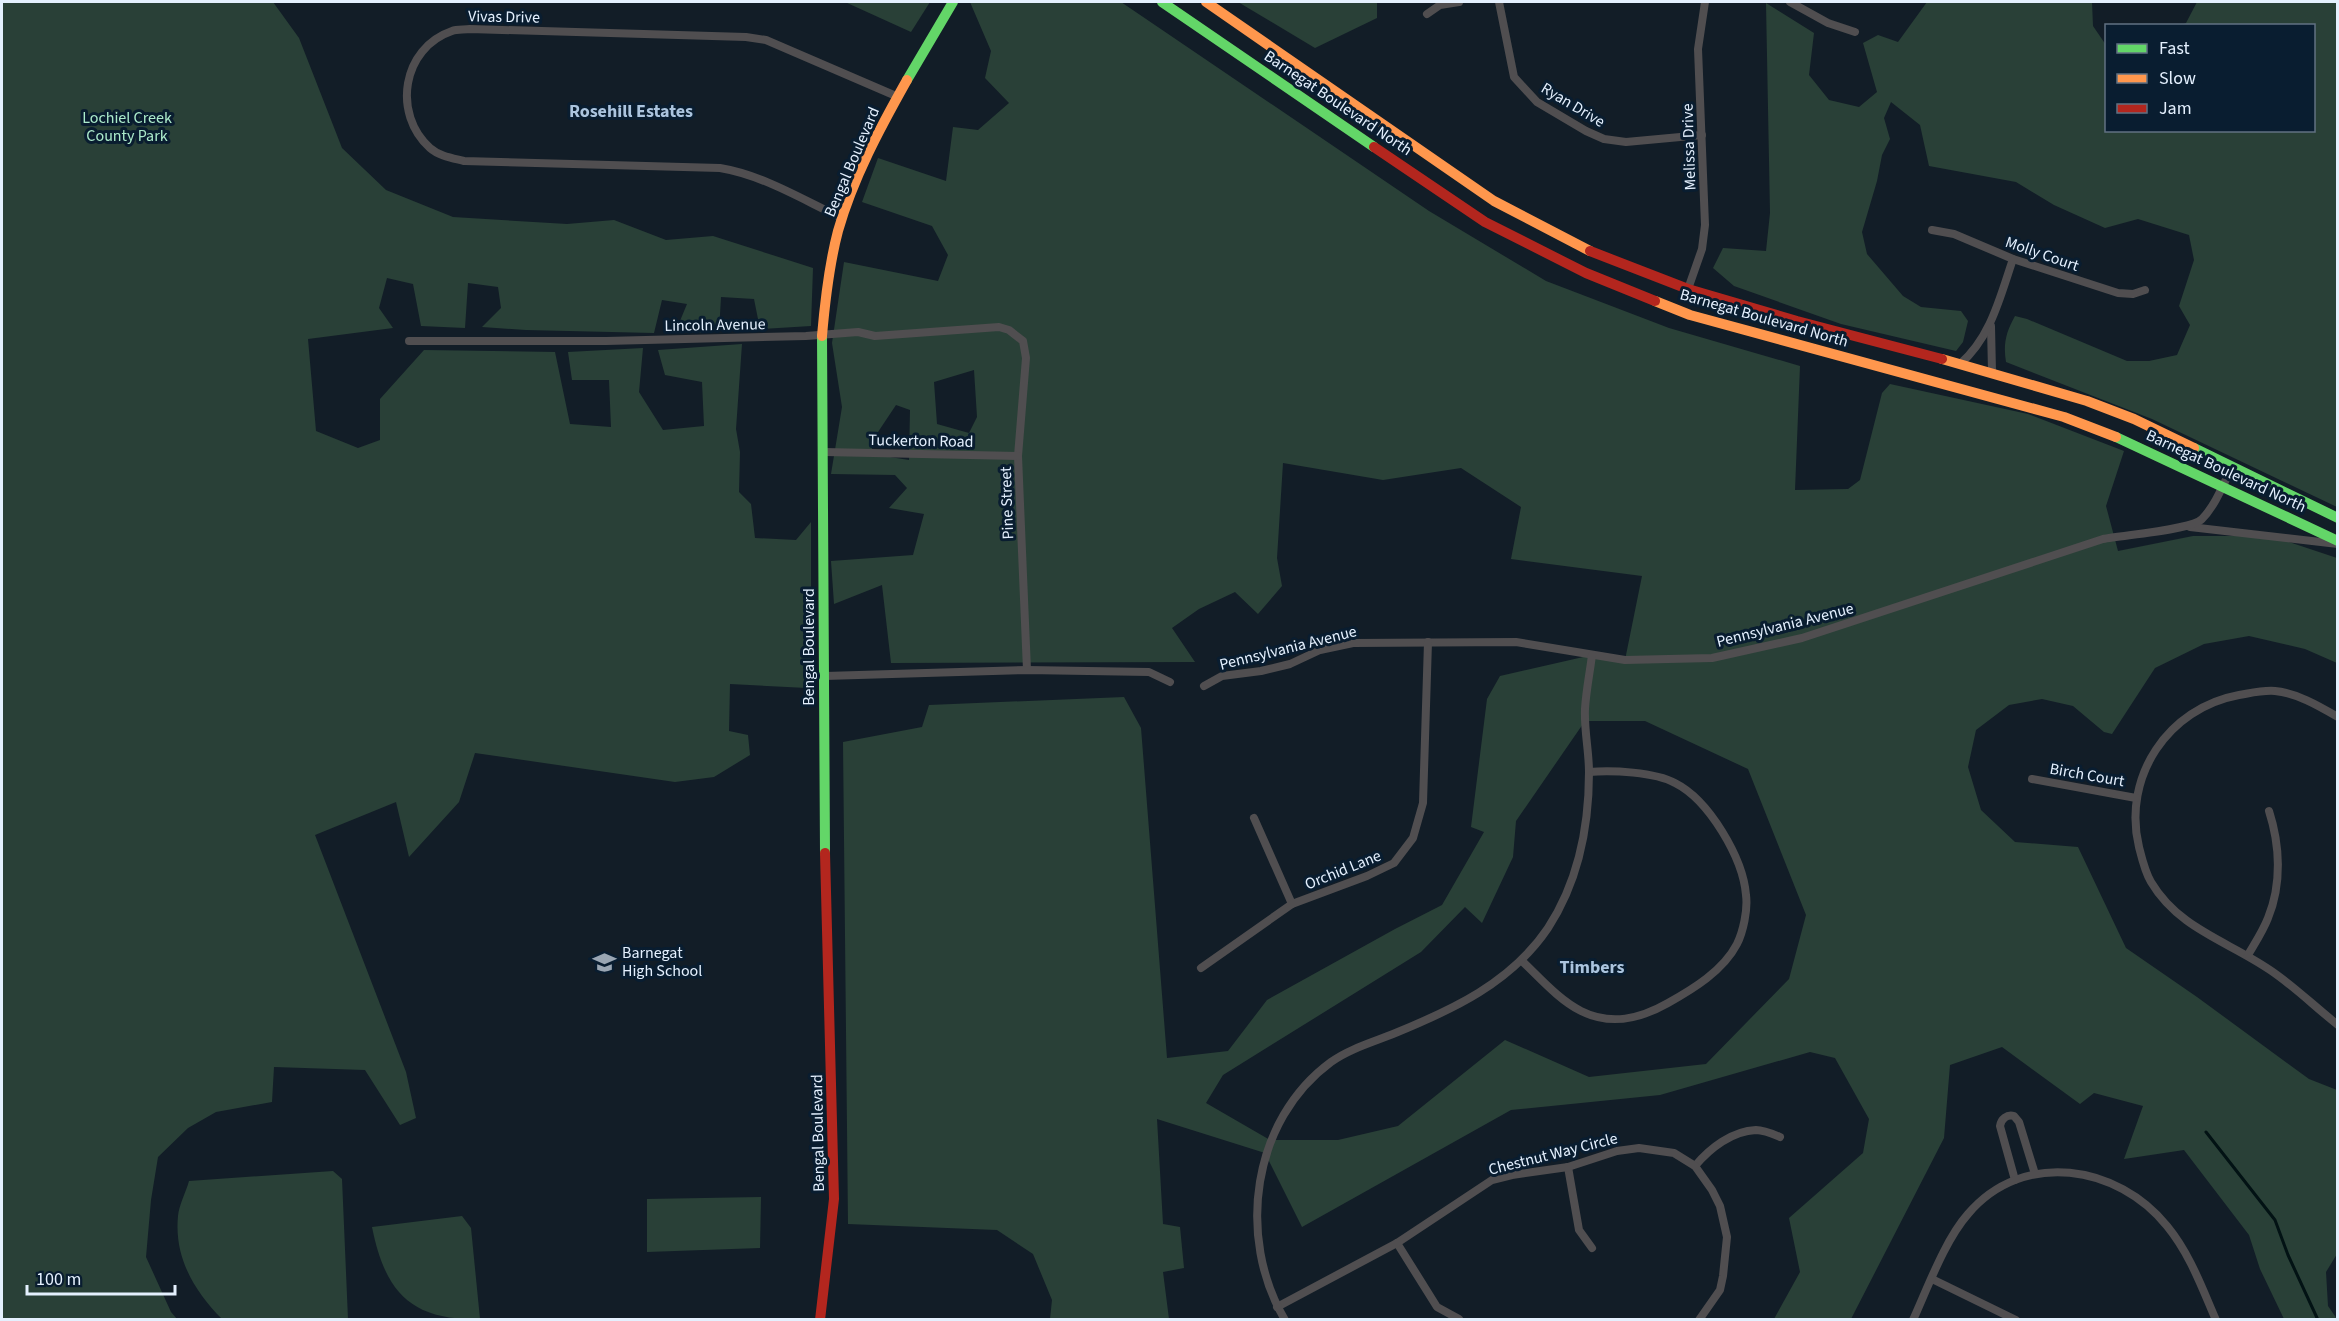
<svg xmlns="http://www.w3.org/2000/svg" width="2339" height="1321" font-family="'Source Sans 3',sans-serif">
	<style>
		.green { fill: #294037; fill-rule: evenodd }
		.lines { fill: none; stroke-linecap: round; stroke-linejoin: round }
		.stream { stroke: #021214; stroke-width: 3 }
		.street { stroke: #504e50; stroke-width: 8 }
		.fast { stroke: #63d668; stroke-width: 10 }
		.slow { stroke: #ff974d; stroke-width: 10 }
		.jam { stroke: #b3261e; stroke-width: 10 }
		.labels { text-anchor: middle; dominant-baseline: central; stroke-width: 6; stroke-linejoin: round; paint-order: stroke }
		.street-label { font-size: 16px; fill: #e4f0fe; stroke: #091d30 }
		.park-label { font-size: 16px; fill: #acebcb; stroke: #091d30 }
		.poi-label { font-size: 16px; fill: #e4f0fe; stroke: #091d30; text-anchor: start }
		.neighbourhood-label { font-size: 18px; font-weight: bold; fill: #abc4de; stroke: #091d30 }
	</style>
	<rect width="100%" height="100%" fill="#121d27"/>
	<!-- green -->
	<g class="green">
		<path d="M 2,2 L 273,2 L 299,38 L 342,148 L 386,190 L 453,217 L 567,224 L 614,220 L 666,240 L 713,236 L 813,268 L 811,326 L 760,329 L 754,299 L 721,297 L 719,332 L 675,333 L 687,304 L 662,300 L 654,333 L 526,330 L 482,327 L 501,308 L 498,287 L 468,283 L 465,328 L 421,326 L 413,284 L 387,278 L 379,308 L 393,328 L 308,339 L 316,431 L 358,448 L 380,440 L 380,399 L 424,350 L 555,352 L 570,424 L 611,427 L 609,380 L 572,380 L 568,352 L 643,348 L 639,392 L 663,430 L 704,426 L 702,382 L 665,375 L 658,350 L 742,344 L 736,429 L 740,452 L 739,492 L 751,504 L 755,538 L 796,540 L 811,522 L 811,664 L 807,688 L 730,684 L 729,731 L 748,735 L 750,755 L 714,777 L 675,782 L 475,753 L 459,802 L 409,857 L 396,802 L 315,835 L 406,1072 L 416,1118 L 400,1125 L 365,1070 L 274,1067 L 272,1102 L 216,1112 L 188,1128 L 158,1157 L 151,1200 L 146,1257 L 171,1312 L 177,1319 L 2,1319 Z"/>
		<path d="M 845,2 L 930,2 L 911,32 Z"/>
		<path d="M 970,2 L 1121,2 L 1429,211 L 1546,281 L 1669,328 L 1800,366 L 1795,490 L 1848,489 L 1860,480 L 1882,393 L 1890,384 L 2028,414 L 2124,451 L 2106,506 L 2118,551 L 2193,536 L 2271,536 L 2337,558 L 2337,663 L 2305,649 L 2249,636 L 2204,644 L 2155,668 L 2112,734 L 2104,732 L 2073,706 L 2042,699 L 2009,705 L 1976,730 L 1968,767 L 1981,810 L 2015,842 L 2078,847 L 2126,948 L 2197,997 L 2309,1079 L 2337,1090 L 2337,1254 L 2326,1272 L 2328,1306 L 2337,1319 L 2284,1319 L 2260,1269 L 2249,1235 L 2184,1150 L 2124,1159 L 2143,1106 L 2094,1093 L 2080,1104 L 2002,1047 L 1950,1065 L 1944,1138 L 1851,1319 L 1774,1319 L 1800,1272 L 1789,1218 L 1863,1153 L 1869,1119 L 1835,1058 L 1810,1052 L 1660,1095 L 1511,1110 L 1302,1227 L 1265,1153 L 1157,1119 L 1163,1224 L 1180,1227 L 1184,1268 L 1163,1272 L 1169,1319 L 1050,1319 L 1052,1300 L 1033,1254 L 997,1230 L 848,1224 L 843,742 L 922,727 L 929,705 L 1124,697 L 1141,728 L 1167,1058 L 1228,1051 L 1267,1000 L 1395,929 L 1442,905 L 1484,832 L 1471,827 L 1487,699 L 1500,676 L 1592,655 L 1625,660 L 1642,576 L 1511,559 L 1521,507 L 1461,468 L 1383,480 L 1283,463 L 1277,558 L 1282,586 L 1258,614 L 1235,592 L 1199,609 L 1172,628 L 1195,662 L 891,663 L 882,585 L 834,604 L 831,561 L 913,555 L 924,514 L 889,508 L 907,488 L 895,475 L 831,474 L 842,407 L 832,343 L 844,262 L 938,281 L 948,255 L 932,226 L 862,202 L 878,158 L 946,181 L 953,127 L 978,130 L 1009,103 L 985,78 L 991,51 ZM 974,370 L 977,417 L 969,433 L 937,424 L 934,382 ZM 896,405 L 910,410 L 909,460 L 871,454 L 874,438 ZM 1585,721 L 1645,721 L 1748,769 L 1806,915 L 1789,979 L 1706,1064 L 1589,1077 L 1505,1040 L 1398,1126 L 1338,1140 L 1270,1140 L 1206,1103 L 1223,1075 L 1421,952 L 1465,907 L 1482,923 L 1513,857 L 1516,821 Z"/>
		<path d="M 1238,2 L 1377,2 L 1377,18 L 1315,48 Z"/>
		<path d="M 1927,2 L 2092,2 L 2093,26 L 2106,45 L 2106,130 L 2314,130 L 2314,26 L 2182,25 L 2186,23 L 2197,2 L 2337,2 L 2337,507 L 2152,419 L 2006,362 C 2003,344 2006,332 2015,316 L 2027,319 L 2127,361 L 2149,361 L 2177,355 L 2190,325 L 2179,306 L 2194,260 L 2189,235 L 2138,219 L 2105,228 L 2054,205 L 2016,182 L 1929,166 L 1920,125 L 1891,102 L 1884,118 L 1890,139 L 1882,155 L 1877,181 L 1862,232 L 1867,254 L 1903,296 L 1921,307 L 1961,311 L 1968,321 L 1963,342 L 1956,351 L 1841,324 L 1734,286 L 1713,268 L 1723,248 L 1766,251 L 1770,213 L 1766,3 L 1814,33 L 1809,75 L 1829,100 L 1859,107 L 1877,92 L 1863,43 L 1878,35 L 1898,42 Z"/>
		<path d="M 333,1171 L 342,1179 L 348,1319 L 222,1319 C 194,1291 174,1257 178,1216 C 179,1205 186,1192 189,1181 Z"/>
		<path d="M 761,1197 L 760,1248 L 647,1252 L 647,1199 Z"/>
		<path d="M 462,1216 L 471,1228 L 480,1319 C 411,1321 385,1292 372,1227 Z"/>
	</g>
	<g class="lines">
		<!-- stream -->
		<path class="stream" d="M 2206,1132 L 2275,1220 L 2288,1255 L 2318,1320"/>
		<!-- street -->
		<g class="street">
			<path d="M 1499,2 L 1514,77 L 1537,102 L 1586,131 L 1604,139 L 1626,142 L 1702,135"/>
			<path d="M 1790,2 L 1828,23 L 1855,32"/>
			<path d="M 1427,14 L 1440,5 L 1459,2"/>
			<path d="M 842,218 C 803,200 763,175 720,168 L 464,161 C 452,158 439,156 430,148 C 392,114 402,48 452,31 C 457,29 464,30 470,29 L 746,37 L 766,40 L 896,96"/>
			<path d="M 1932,230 L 1954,234 L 2013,259 L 2118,293 L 2133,294 L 2145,290"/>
			<path d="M 1688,289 L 1702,249 L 1705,225 L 1698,49 L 1705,2"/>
			<path d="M 1991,326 L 1992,372"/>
			<path d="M 409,341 L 606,341 L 806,336 L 858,332 L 875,336 L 999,327 L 1009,330 L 1023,341 L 1026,358 L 1018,456 L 1027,670"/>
			<path d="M 1960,364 C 1991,337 2000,297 2013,259"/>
			<path d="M 824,452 L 1018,456"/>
			<path d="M 2190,527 L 2338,544"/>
			<path d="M 825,676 L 1027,670 L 1149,672 L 1170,682"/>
			<path d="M 1204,686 L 1222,676 L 1261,671 L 1290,664 L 1320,650 L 1353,643 L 1516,642 L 1625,660 L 1712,658 L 1802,638 L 2103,539 C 2122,535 2192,530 2202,519 C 2215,506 2224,483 2232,467"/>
			<path d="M 2338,717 C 2319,706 2297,693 2275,691 C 2263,690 2251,693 2239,695 C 2168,708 2122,777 2139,847 C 2142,859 2145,872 2151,882 C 2179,929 2228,941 2270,970 C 2294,986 2315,1007 2338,1025"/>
			<path d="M 2032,779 L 2136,798"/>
			<path d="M 1254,818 L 1292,904"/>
			<path d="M 2248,955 C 2255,943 2263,931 2268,918 C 2282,884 2280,845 2269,811"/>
			<path d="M 1522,961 C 1540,978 1559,1000 1581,1011 C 1611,1026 1640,1019 1668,1003 C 1693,989 1723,971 1737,944 C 1743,932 1748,910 1746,895 C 1743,858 1709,800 1675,783 C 1655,772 1612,770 1589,772"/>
			<path d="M 1201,968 L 1292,904 L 1367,876 L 1394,863 L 1413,838 L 1423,803 L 1428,642"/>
			<path d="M 1695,1166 C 1710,1148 1732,1131 1756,1130 C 1764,1130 1773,1134 1780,1137"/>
			<path d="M 1568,1167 L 1579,1230 L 1592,1248"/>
			<path d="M 2015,1180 L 2000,1126 C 2001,1119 2007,1114 2014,1116 L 2019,1122 L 2035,1174"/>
			<path d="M 1397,1243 L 1437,1307 L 1459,1319"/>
			<path d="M 1932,1279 L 2016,1320"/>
			<path d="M 1277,1307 L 1397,1243 L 1492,1180 L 1512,1175 L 1568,1167 L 1617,1151 L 1639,1148 L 1674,1153 L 1695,1166 L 1712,1190 L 1720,1206 L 1727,1237 L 1723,1276 L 1720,1290 L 1699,1320"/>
			<path d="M 1285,1320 C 1236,1237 1252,1120 1331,1062 C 1349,1049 1373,1042 1393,1034 C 1452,1010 1511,983 1548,928 C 1578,882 1589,826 1589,772 C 1589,751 1584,730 1585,709 C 1586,691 1590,672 1592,655"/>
			<path d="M 1913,1320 C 1928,1287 1945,1240 1968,1214 C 2023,1149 2118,1165 2167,1226 C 2190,1254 2202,1288 2216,1320"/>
		</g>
		<!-- fast -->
		<g class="fast">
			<path d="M 1162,2 L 1374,147"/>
			<path d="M 907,80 L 953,2"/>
			<path d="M 822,336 L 825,853"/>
			<path d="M 2116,437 L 2338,541"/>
			<path d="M 2194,448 L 2338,518"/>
		</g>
		<!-- slow -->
		<g class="slow">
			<path d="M 1206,2 L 1494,201 L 1590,251"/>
			<path d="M 1655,301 L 1690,315 L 2064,417 L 2116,437"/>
			<path d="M 822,336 C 825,301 829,265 838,231 C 853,178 880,128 907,80"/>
			<path d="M 1942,359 L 2087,401 L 2134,419 L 2194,448"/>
		</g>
		<!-- jam -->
		<g class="jam">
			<path d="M 1374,147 L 1485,222 L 1586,273 L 1655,301"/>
			<path d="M 1590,251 L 1688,289 L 1797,321 L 1942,359"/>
			<path d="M 820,1320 L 834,1199 L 825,853"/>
		</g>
	</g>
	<!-- icons -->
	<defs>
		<symbol id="school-bare" viewBox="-9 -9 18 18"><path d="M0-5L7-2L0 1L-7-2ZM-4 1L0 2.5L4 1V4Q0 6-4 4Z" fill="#9aa6b3" stroke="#091d30" stroke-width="2.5" paint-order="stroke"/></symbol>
	</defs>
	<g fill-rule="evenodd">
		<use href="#school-bare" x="588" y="946" width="33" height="33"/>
	</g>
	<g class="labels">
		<!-- street labels -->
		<g class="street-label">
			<text transform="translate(504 17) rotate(1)">Vivas Drive</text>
			<text transform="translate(1338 103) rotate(34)">Barnegat Boulevard North</text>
			<text transform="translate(1573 105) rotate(31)">Ryan Drive</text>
			<text transform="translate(1689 147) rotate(-92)">Melissa Drive</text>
			<text transform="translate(852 162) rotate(-67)">Bengal Boulevard</text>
			<text transform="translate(2042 254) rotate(19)">Molly Court</text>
			<text transform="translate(1764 318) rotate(16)">Barnegat Boulevard North</text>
			<text transform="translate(715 325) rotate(-1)">Lincoln Avenue</text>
			<text transform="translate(921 441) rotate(1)">Tuckerton Road</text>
			<text transform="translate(2226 471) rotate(25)">Barnegat Boulevard North</text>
			<text transform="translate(1007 503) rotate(-92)">Pine Street</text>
			<text transform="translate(1785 625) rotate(-14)">Pennsylvania Avenue</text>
			<text transform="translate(809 647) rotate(-90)">Bengal Boulevard</text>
			<text transform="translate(1288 648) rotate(-14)">Pennsylvania Avenue</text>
			<text transform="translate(2087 775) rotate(10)">Birch Court</text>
			<text transform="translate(1343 870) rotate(-22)">Orchid Lane</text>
			<text transform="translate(818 1133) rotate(-91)">Bengal Boulevard</text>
			<text transform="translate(1553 1154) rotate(-14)">Chestnut Way Circle</text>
		</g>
		<!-- park labels -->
		<g class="park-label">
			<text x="127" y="118">Lochiel Creek<tspan x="127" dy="18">County Park</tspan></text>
		</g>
		<!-- poi labels -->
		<g class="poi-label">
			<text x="622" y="953">Barnegat<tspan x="622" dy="18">High School</tspan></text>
		</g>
		<!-- neighbourhood labels -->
		<g class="neighbourhood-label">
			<text x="631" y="111">Rosehill Estates</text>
			<text x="1592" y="967">Timbers</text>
		</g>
	</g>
	<!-- border -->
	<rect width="2339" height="1321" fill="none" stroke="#e4f0fe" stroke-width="6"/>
	<!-- legend -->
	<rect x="2105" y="24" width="210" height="108" fill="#091d30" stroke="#617182" stroke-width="1.5"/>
	<rect x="2117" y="44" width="30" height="9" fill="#63d668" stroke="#617182" stroke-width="1.5"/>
	<text x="2159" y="54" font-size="18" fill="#e4f0fe">Fast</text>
	<rect x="2117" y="74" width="30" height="9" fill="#ff974d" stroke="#617182" stroke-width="1.5"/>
	<text x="2159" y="84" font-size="18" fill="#e4f0fe">Slow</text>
	<rect x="2117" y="104" width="30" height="9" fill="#b3261e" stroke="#617182" stroke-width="1.5"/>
	<text x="2159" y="114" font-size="18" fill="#e4f0fe">Jam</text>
	<!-- scale -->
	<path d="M27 1285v9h148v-9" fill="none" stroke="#e4f0fe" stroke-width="3"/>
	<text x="36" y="1285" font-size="18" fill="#e4f0fe" stroke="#091d30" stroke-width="4.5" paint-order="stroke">100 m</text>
</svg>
